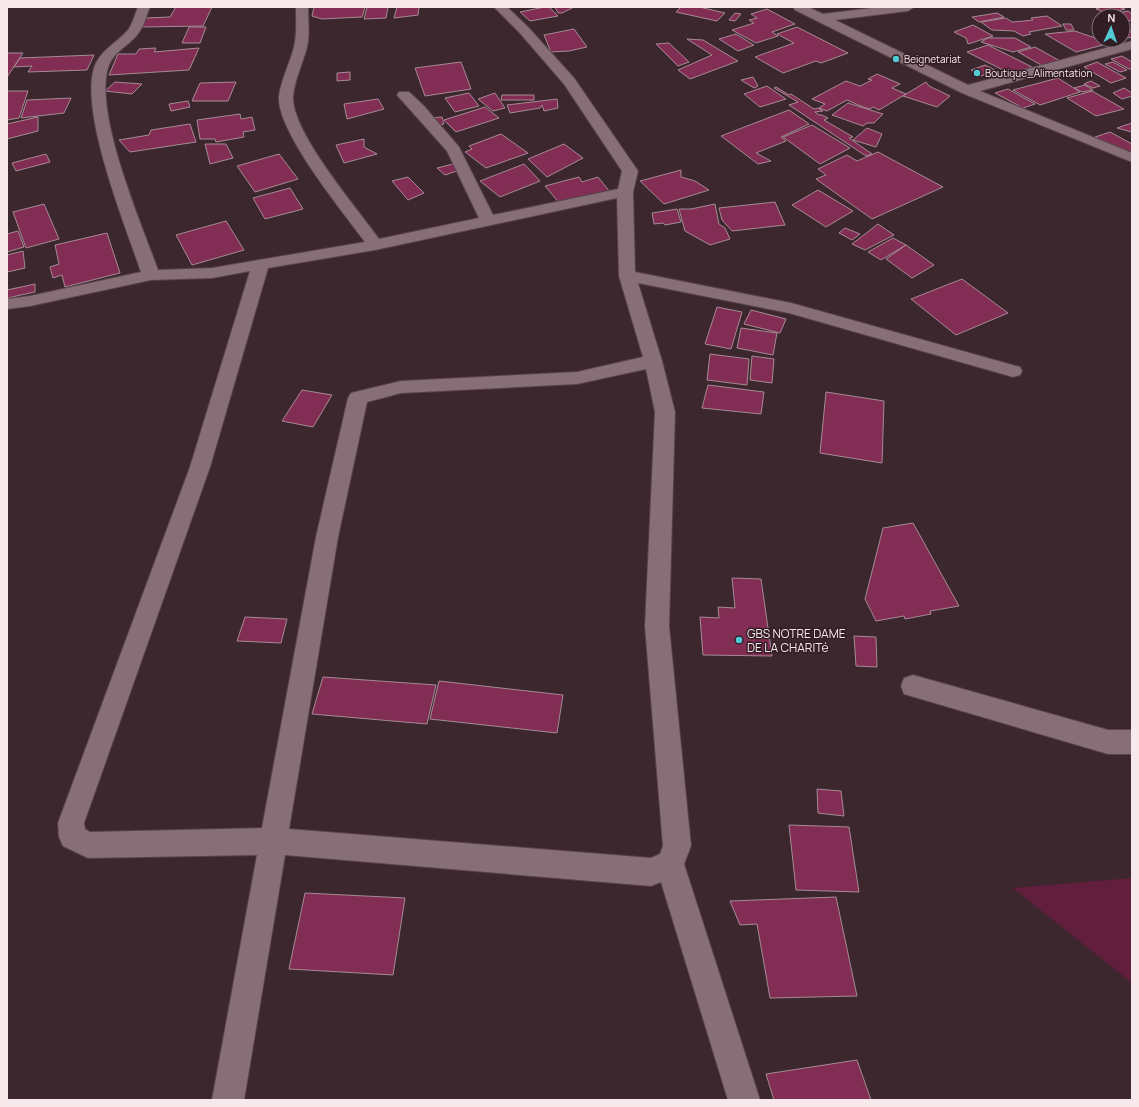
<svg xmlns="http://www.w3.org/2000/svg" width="1139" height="1107" font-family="Manrope,sans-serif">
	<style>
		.green { fill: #621e3d }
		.building { fill: #822e54; stroke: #a58a93 }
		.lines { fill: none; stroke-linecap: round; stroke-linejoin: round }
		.minor-casing { stroke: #56444a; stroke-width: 2 }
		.minor { fill: #886e77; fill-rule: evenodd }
		.poi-dot { fill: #51ccd5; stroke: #321d25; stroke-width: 1.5 }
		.labels { text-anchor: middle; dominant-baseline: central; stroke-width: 3; stroke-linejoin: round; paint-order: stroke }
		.far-poi-label { font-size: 10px; fill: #f7e8ec; stroke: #321d25; text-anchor: start }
		.poi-label { font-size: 12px; fill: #f7e8ec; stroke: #321d25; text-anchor: start }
	</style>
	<rect width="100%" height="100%" fill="#3d272f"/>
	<!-- green -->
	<path class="green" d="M 1132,878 L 1132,983 L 1013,888 Z"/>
	<!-- building -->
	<g class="building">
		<path d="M 176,7 L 212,7 L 203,26 L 141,27 L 146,18 L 170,17 Z"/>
		<path d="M 314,7 L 365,7 L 362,17 L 322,19 L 312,16 Z"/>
		<path d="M 367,7 L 388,7 L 386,18 L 364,19 Z"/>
		<path d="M 397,7 L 419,7 L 418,15 L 394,18 Z"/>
		<path d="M 545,7 L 549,7 L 558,16 L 530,21 L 520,12 Z"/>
		<path d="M 555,7 L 574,7 L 562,13 L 558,13 Z"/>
		<path d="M 681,7 L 699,7 L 725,13 L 717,21 L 676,12 Z"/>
		<path d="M 1102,7 L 1118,7 L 1125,9 L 1109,14 L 1096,9 Z"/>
		<path d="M 767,9 L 795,24 L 772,32 L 778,36 L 756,43 L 732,30 L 754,23 L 749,20 L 757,18 L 751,14 Z"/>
		<path d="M 1128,11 L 1132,14 L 1132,20 L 1123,22 L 1123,16 L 1104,16 Z"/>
		<path d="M 735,13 L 741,14 L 735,21 L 729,20 Z"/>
		<path d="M 997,13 L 1004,17 L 979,22 L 972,17 Z"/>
		<path d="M 1047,16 L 1062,26 L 1029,32 L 1031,34 L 1023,36 L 1014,31 L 992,30 L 981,22 L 1006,18 L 1012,22 L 1024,21 L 1033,20 L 1031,18 Z"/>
		<path d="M 1063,24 L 1071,24 L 1074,30 L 1066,30 Z"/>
		<path d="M 973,25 L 993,36 L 968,44 L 966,38 L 954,32 Z"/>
		<path d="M 1123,25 L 1132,31 L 1132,37 L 1123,39 Z"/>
		<path d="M 189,27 L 206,27 L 200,43 L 182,43 Z"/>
		<path d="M 797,27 L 848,53 L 821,63 L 816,61 L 783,73 L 755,57 L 794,43 L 777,34 Z"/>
		<path d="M 574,29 L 587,47 L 569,51 L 551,52 L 544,35 Z"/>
		<path d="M 1075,31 L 1095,38 L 1107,44 L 1076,52 L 1045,34 Z"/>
		<path d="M 736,34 L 754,45 L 738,51 L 719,39 Z"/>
		<path d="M 988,38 L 1015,38 L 1031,47 L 1013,52 L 981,42 Z"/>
		<path d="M 687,39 L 703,40 L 738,61 L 690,79 L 678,70 L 712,55 Z"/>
		<path d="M 669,43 L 689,62 L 678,66 L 656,44 Z"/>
		<path d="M 988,45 L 1032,67 L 1011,74 L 967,52 Z"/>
		<path d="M 1035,47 L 1060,61 L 1043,66 L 1018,52 Z"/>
		<path d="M 156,48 L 154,52 L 199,48 L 189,70 L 109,75 L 118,54 L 136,54 L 139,49 Z"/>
		<path d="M 7,53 L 23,53 L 7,77 Z"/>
		<path d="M 94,55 L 87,70 L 28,72 L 32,66 L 14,67 L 20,58 Z"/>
		<path d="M 1122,56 L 1132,62 L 1132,69 L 1129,69 L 1111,59 Z"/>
		<path d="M 461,62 L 471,89 L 425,96 L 415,68 Z"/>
		<path d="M 1097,62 L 1126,78 L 1111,83 L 1084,67 Z"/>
		<path d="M 1113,62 L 1127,70 L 1120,72 L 1105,64 Z"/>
		<path d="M 985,65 L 995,70 L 981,76 L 971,70 Z"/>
		<path d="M 350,72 L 350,80 L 337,81 L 337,73 Z"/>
		<path d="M 877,74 L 900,84 L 892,88 L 906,94 L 879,110 L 873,107 L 870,109 L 863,107 L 847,100 L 827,111 L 819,108 L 825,104 L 812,99 L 846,81 L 860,86 L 872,80 L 868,79 Z"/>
		<path d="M 753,77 L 758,86 L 754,88 L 741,80 Z"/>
		<path d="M 1058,78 L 1080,92 L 1040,105 L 1013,90 Z"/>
		<path d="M 1091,81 L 1100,86 L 1093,88 L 1084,84 Z"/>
		<path d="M 115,82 L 142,84 L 132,94 L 105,91 Z"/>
		<path d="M 236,82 L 228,101 L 192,101 L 200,83 Z"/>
		<path d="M 926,82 L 929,86 L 950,96 L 937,107 L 903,96 Z"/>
		<path d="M 1085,85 L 1093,90 L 1082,92 L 1074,88 Z"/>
		<path d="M 767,86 L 786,99 L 760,107 L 744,94 Z"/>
		<path d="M 776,87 L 789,95 L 791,94 L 814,109 L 818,108 L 823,111 L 815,112 L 819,115 L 822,115 L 828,118 L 824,120 L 853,137 L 849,138 L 872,154 L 866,156 L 789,105 L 798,102 L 774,88 Z"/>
		<path d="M 1124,88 L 1132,93 L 1132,96 L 1122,99 L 1113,93 Z"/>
		<path d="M 1008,89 L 1035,104 L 1023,108 L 995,93 Z"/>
		<path d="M 7,91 L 28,91 L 19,118 L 7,120 Z"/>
		<path d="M 1092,91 L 1124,109 L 1096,116 L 1067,98 Z"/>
		<path d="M 469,93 L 479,106 L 455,112 L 445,98 Z"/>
		<path d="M 495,93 L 505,108 L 493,111 L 478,99 Z"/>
		<path d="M 502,95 L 534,95 L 534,100 L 501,100 Z"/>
		<path d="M 71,98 L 64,113 L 21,118 L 27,100 Z"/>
		<path d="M 378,99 L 384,109 L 347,119 L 344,104 Z"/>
		<path d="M 557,99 L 558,108 L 544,111 L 542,105 L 540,108 L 510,113 L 507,105 Z"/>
		<path d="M 188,101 L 190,107 L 171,111 L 169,104 Z"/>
		<path d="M 848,103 L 883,114 L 874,123 L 867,123 L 863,126 L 832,115 Z"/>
		<path d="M 485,107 L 499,118 L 456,132 L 444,120 Z"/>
		<path d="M 789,110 L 809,124 L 781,137 L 786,141 L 756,153 L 771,161 L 758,164 L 721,136 Z"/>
		<path d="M 240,114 L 241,119 L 252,117 L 255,130 L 243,132 L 244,137 L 216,142 L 215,139 L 200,139 L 197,120 Z"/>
		<path d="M 38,117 L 38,131 L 7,139 L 7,124 Z"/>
		<path d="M 442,117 L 444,124 L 431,126 L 429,118 Z"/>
		<path d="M 1132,123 L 1132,132 L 1117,128 Z"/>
		<path d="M 190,124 L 196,142 L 130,152 L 119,140 L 149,135 L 151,130 Z"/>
		<path d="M 812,125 L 850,148 L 820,164 L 783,137 Z"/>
		<path d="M 867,128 L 882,134 L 876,147 L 853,140 Z"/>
		<path d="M 1110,132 L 1132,144 L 1132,154 L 1095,137 Z"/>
		<path d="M 501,134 L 528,153 L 486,168 L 465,152 L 472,149 L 469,146 Z"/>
		<path d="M 364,139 L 364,147 L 377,154 L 344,163 L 336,145 Z"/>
		<path d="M 205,144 L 226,144 L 233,158 L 210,164 Z"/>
		<path d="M 564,144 L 583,158 L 547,177 L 528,159 Z"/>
		<path d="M 878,152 L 943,187 L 872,219 L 816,179 L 826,175 L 818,169 L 847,155 L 857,161 Z"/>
		<path d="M 46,154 L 50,162 L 16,171 L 12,163 Z"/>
		<path d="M 279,154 L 298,179 L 255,192 L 237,166 Z"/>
		<path d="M 453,164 L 460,170 L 445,175 L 437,168 Z"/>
		<path d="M 524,164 L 540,181 L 500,197 L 480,181 Z"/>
		<path d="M 681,170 L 681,177 L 695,181 L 709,190 L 664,204 L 640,181 Z"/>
		<path d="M 408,177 L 424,193 L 408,200 L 392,181 Z"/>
		<path d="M 579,177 L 582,182 L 598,177 L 610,192 L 561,205 L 545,186 Z"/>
		<path d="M 290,188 L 303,209 L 265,219 L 253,198 Z"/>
		<path d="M 818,190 L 853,211 L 826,227 L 792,205 Z"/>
		<path d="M 775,202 L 785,225 L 732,231 L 722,220 L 719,208 Z"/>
		<path d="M 44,204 L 59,239 L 26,248 L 13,212 Z"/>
		<path d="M 715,204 L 719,224 L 725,228 L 730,239 L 710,245 L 685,231 L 679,209 L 691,209 Z"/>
		<path d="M 677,209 L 681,222 L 665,225 L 663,223 L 654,224 L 652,213 Z"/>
		<path d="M 226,221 L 244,250 L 192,265 L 176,235 Z"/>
		<path d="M 878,224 L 894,235 L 865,250 L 852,244 Z"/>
		<path d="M 845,228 L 860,234 L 852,240 L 839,233 Z"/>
		<path d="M 18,231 L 24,247 L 7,252 L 7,234 Z"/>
		<path d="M 107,233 L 120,273 L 65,287 L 62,275 L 53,278 L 50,267 L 59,264 L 55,245 Z"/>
		<path d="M 893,238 L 906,245 L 881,260 L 868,252 Z"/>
		<path d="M 906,245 L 934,265 L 912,278 L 886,259 Z"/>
		<path d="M 23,251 L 25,268 L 7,272 L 7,255 Z"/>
		<path d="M 962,279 L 1008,313 L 956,335 L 911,299 Z"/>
		<path d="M 35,284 L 35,292 L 7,298 L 7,290 Z"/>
		<path d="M 717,307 L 742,312 L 731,349 L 705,344 Z"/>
		<path d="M 751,310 L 786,319 L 780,333 L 744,324 Z"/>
		<path d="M 741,328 L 777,333 L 773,355 L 737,348 Z"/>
		<path d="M 710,354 L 749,359 L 747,385 L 707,380 Z"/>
		<path d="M 752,356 L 774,359 L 772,383 L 750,380 Z"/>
		<path d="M 708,385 L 764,392 L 761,414 L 702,408 Z"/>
		<path d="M 302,390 L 332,395 L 313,427 L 282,421 Z"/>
		<path d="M 826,392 L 884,401 L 882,463 L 820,453 Z"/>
		<path d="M 913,523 L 959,606 L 930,611 L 931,614 L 905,619 L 904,616 L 876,621 L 865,599 L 883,528 Z"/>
		<path d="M 732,578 L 761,579 L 772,656 L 703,655 L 700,617 L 719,618 L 718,607 L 735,608 Z"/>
		<path d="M 245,617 L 287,619 L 281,643 L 237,641 Z"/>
		<path d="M 854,636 L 876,637 L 877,667 L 856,666 Z"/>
		<path d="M 323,677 L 436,685 L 427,724 L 312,714 Z"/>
		<path d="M 439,681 L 563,695 L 557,733 L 430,719 Z"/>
		<path d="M 817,789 L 841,791 L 844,816 L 818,813 Z"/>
		<path d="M 789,825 L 849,827 L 859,892 L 796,890 Z"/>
		<path d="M 305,893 L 405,898 L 393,975 L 289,969 Z"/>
		<path d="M 836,897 L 857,996 L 770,998 L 757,924 L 740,925 L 730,901 Z"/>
		<path d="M 857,1060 L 871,1100 L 774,1100 L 766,1074 Z"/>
	</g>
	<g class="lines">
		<defs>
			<g id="minor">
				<path d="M 138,7 L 150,7 C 146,16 144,27 137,35 C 128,46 112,53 108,68 C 94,114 141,223 158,270 L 212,268 L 365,242 C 343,212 276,131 279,96 C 281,80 290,63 294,47 C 297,34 296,20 296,7 L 308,7 C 308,20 310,35 307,47 C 303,63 294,81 293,97 C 292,133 357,208 379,239 L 479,218 L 447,151 L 397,95 L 399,92 L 409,92 L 424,106 L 459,147 L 493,215 L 618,189 L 622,171 L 564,84 L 519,32 L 494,7 L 507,7 L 527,26 L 574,78 L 638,171 L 633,192 L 635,272 L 791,303 L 1020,367 L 1022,371 L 1020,375 L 1013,377 L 789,313 L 638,283 L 662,361 L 675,412 L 669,626 L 691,846 L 684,864 L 760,1100 L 728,1100 L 661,882 L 651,886 L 285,855 L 244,1100 L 212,1100 L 257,855 L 88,858 L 63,846 L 59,837 L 58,823 L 190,467 L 250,271 L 212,278 L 151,280 L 30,306 L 7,309 L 7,299 L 30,296 L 141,272 C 125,225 80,114 94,68 C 100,50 117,43 128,30 C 133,23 135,14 138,7 ZM 617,198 L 619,276 L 643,357 L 577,372 L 401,381 L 351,393 L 348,398 L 316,537 L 262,828 L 90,832 L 85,829 L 84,823 L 210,467 L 268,268 L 375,250 ZM 646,369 L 655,412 L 645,626 L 663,846 L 660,854 L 651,858 L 289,829 L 338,537 L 367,402 L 401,393 L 577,384 Z"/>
				<path d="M 793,7 L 808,7 L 823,14 L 880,7 L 914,7 L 908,11 L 835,20 L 968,85 L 1132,41 L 1132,49 L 980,91 L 1132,153 L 1132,162 L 962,93 L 795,10 Z"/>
				<path d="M 913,675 L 1108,730 L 1132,730 L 1132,754 L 1108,754 L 904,694 L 901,686 L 904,678 Z"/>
			</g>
		</defs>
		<!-- minor casing -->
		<use href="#minor" class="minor-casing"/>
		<!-- minor -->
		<use href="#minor" class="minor"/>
	</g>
	<!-- markers -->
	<g class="poi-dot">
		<circle cx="896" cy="59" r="4"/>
		<circle cx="977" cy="73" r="4"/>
		<circle cx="739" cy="640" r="4"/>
	</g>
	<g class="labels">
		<!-- far-poi labels -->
		<g class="far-poi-label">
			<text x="904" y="59">Beignetariat</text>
			<text x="985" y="73">Boutique_Alimentation</text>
		</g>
		<!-- poi labels -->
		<g class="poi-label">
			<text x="747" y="633">GBS NOTRE DAME<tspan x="747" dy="14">DE LA CHARITé</tspan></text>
		</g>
	</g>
	<!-- border -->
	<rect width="1139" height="1107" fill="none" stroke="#f7e8ec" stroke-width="16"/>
	<!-- north arrow -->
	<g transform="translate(1111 28) rotate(3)"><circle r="19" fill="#321d25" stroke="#816e75"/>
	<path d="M0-3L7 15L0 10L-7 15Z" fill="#51ccd5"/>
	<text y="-6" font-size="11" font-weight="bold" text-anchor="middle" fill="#f7e8ec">N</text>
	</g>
</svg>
